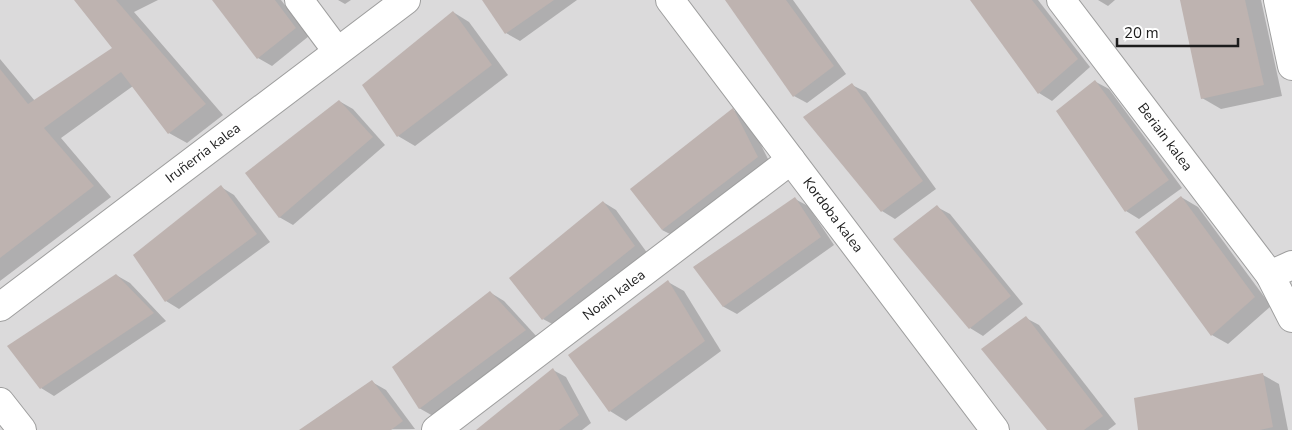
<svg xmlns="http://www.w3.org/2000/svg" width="1292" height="430" font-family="'Nunito Sans',sans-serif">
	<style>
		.residential { fill: #dbdadb }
		.shadow { fill: #0003 }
		.building { fill: #beb3b0 }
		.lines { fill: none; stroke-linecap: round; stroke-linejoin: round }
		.pedestrian-casing { stroke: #9e9e9e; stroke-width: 30 }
		.minor-casing { stroke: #9e9e9e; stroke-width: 30 }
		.pedestrian { stroke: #fff; stroke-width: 28 }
		.minor { stroke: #fff; stroke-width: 28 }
		.labels { text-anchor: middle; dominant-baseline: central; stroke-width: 5; stroke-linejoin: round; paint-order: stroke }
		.street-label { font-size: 14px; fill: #1d1d1d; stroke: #fff }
	</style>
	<rect width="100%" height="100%" fill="#eee8e4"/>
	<!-- residential -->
	<rect class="residential" x="0" y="0" width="1292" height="430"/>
	<!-- shadow -->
	<g class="shadow">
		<path d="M 76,0 L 158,0 L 134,12 L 223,115 L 187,143 L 169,133 L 133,86 L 61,138 L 111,197 L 0,281 L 0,59 L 35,101 L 114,48 Z"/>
		<path d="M 213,0 L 281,0 L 309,36 L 272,66 L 258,58 Z"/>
		<path d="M 338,0 L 351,0 L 345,4 Z"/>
		<path d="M 484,0 L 577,0 L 520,41 L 506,33 Z"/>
		<path d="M 726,0 L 793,0 L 846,74 L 807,103 L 794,96 Z"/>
		<path d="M 972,0 L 1038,0 L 1090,67 L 1052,101 L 1039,93 Z"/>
		<path d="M 1098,0 L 1115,0 L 1108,6 Z"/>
		<path d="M 1181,0 L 1261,0 L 1282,96 L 1221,109 L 1202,98 Z"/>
		<path d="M 453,12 L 469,22 L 508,75 L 415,146 L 398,136 L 364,85 Z"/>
		<path d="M 1096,82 L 1109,89 L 1182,188 L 1139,219 L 1126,211 Z"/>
		<path d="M 852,85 L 866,92 L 936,189 L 895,219 L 882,211 Z"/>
		<path d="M 339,101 L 353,109 L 385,145 L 293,225 L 279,217 Z"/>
		<path d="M 733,110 L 747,117 L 771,165 L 676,237 L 662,230 Z"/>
		<path d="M 221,187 L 234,195 L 270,242 L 179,309 L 166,301 L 134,255 Z"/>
		<path d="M 1181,197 L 1198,207 L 1271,306 L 1228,344 L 1212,335 Z"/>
		<path d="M 795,199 L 808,206 L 834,245 L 737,314 L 724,307 L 694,267 Z"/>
		<path d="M 603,202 L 616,210 L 648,254 L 556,326 L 543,319 Z"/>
		<path d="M 937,207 L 950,214 L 1023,304 L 983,336 L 970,328 L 895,239 Z"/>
		<path d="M 116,275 L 130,283 L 166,321 L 54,396 L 41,388 Z"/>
		<path d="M 668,282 L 684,291 L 721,351 L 626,421 L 610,411 L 570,355 Z"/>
		<path d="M 491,293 L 504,301 L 538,338 L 433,416 L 419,408 Z"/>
		<path d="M 1026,318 L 1039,325 L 1116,424 L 1108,430 L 1048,430 Z"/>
		<path d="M 553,370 L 566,377 L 591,423 L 582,430 L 478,430 Z"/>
		<path d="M 1263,375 L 1279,384 L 1288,430 L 1139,430 Z"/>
		<path d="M 372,382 L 386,390 L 415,429 L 301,430 Z"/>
	</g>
	<!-- building -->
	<g class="building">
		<path d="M 74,0 L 116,0 L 206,104 L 168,134 L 121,72 L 44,128 L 94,186 L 0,258 L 0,69 L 28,104 L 112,48 Z"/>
		<path d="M 212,0 L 275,0 L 296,28 L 257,59 Z"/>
		<path d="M 482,0 L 554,0 L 505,34 Z"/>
		<path d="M 725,0 L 786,0 L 834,66 L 793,97 Z"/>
		<path d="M 970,0 L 1032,0 L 1078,59 L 1038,94 Z"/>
		<path d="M 1180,0 L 1245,0 L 1264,85 L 1201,99 Z"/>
		<path d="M 453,11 L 492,65 L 397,137 L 362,85 Z"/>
		<path d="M 1095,80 L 1169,180 L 1125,212 L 1056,111 Z"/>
		<path d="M 852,83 L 923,181 L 881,212 L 803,117 Z"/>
		<path d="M 339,100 L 373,137 L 279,218 L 245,173 Z"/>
		<path d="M 733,108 L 758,157 L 662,230 L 630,189 Z"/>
		<path d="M 221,185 L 257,234 L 165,302 L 133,255 Z"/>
		<path d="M 1181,196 L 1255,297 L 1211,336 L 1135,232 Z"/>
		<path d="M 795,197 L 821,237 L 723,307 L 693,267 Z"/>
		<path d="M 603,201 L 635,246 L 542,320 L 509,278 Z"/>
		<path d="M 937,205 L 1011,296 L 969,329 L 893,239 Z"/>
		<path d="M 116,274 L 154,313 L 40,389 L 7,346 Z"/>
		<path d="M 668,280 L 705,341 L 609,412 L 568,355 Z"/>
		<path d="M 490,291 L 526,330 L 419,409 L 392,367 Z"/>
		<path d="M 1026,316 L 1103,416 L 1084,430 L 1047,430 L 981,349 Z"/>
		<path d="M 553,368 L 579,415 L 559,430 L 476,430 Z"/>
		<path d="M 1263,373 L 1273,427 L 1260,430 L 1138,430 L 1134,398 Z"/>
		<path d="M 372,380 L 403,421 L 391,430 L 299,430 Z"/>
	</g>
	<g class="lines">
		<defs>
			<path id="pedestrian" d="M 0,402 L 22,430"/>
			<g id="minor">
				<path d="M 299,0 L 337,51"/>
				<path d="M 670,0 L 995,430"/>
				<path d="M 1061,0 L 1270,275 L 1292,318"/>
				<path d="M 1278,0 L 1292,66"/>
				<path d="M 1270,275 L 1292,265"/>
				<path d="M 0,307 L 406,0"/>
				<path d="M 436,430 L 791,160"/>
			</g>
		</defs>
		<!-- pedestrian casing -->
		<use href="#pedestrian" class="pedestrian-casing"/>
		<!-- minor casing -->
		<use href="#minor" class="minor-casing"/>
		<!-- pedestrian -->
		<use href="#pedestrian" class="pedestrian"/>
		<!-- minor -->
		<use href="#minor" class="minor"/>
	</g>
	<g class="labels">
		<!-- street labels -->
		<g class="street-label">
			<text transform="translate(1165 137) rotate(53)">Beriain kalea</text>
			<text transform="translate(203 153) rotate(-37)">Iruñerria kalea</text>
			<text transform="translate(833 215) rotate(53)">Kordoba kalea</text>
			<text transform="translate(614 295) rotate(-37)">Noain kalea</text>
		</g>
	</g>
	<!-- scale -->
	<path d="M1117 38v8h121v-8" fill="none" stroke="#1d1d1d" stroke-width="2.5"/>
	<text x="1124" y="38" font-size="15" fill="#1d1d1d" stroke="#ffffff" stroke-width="4" paint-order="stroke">20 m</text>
</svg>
